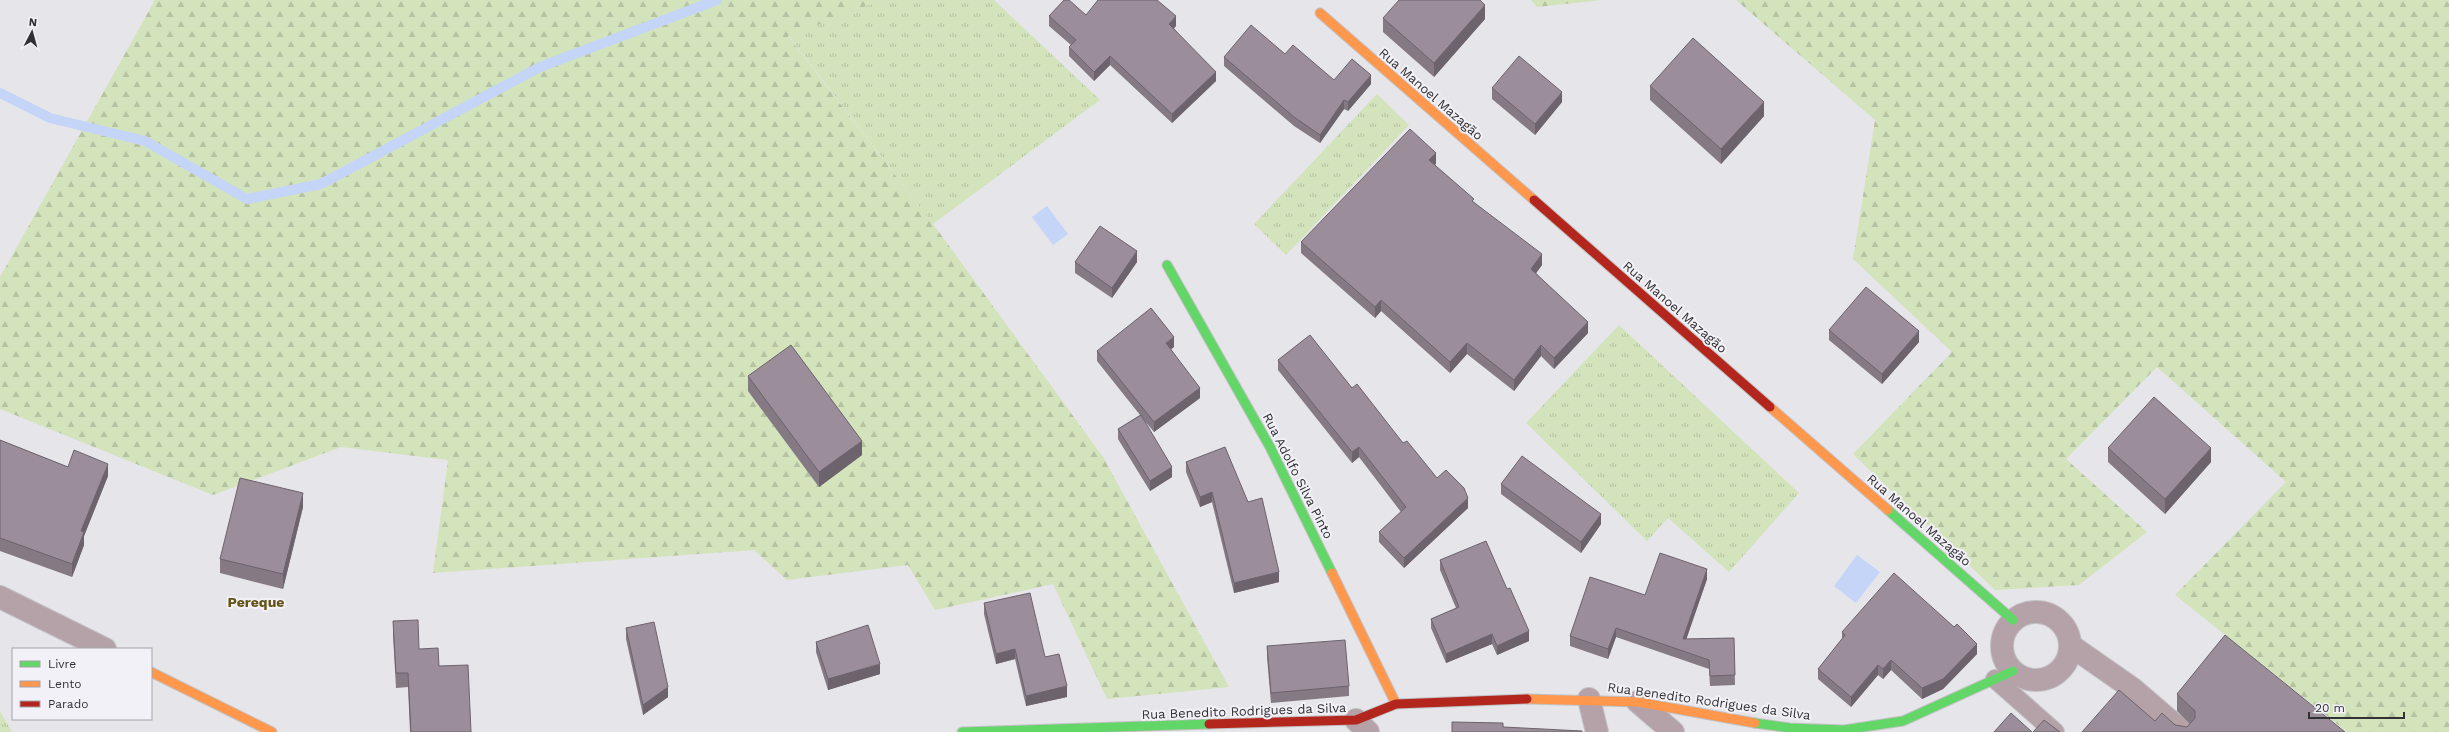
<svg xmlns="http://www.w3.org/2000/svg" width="2449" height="732" font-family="'Work Sans',sans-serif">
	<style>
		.grass { fill: url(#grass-tufts) }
		.forest { fill: url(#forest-firs) }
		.water { fill: #c4d5f8 }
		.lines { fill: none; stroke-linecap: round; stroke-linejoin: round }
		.stream { stroke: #c4d5f8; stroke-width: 10 }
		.lane-casing { stroke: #c2c2c4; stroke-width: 20 }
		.street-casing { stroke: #c2c2c4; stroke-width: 24 }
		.fast-casing { stroke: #c2c2c4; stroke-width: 11 }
		.slow-casing { stroke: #c2c2c4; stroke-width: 11 }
		.jam-casing { stroke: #c2c2c4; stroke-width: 11 }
		.lane { stroke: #b5a2a8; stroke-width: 18 }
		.street { stroke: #b5a2a8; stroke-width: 22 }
		.fast { stroke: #63d668; stroke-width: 9 }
		.slow { stroke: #ff974d; stroke-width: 9 }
		.jam { stroke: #b3261e; stroke-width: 9 }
		.wall { fill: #857984 }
		.shaded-wall { fill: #6c636c }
		.building { fill: #9b8d9a; stroke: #6c636c }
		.labels { text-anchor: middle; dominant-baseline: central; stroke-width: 4; stroke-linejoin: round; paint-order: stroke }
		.street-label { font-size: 13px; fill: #313033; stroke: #f3f1f8 }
		.neighbourhood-label { font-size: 14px; font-weight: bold; fill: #635316; stroke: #f3f1f8 }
	</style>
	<defs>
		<pattern id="grass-tufts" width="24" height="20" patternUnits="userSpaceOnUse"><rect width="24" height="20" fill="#d3e3bc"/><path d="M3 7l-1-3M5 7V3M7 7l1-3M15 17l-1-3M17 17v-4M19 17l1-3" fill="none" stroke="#b6c3a2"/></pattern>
		<pattern id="forest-firs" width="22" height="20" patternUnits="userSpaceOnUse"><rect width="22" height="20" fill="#d3e3bc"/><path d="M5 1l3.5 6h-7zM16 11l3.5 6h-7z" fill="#b6c3a2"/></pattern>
	</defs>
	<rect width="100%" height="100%" fill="#e6e5e9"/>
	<!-- grass -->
	<g class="grass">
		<path d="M 882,0 L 994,0 L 1100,100 L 933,224 L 788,35 Z"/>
		<path d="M 1377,94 L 1409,125 L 1286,255 L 1254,224 Z"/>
		<path d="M 1619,325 L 1799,493 L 1729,572 L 1668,518 L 1647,541 L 1526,423 Z"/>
		<path d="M 0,711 L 12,732 L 0,732 Z"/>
	</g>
	<!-- forest -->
	<g class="forest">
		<path d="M 155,0 L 882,0 L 788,36 L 939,232 L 1103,457 L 1229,687 L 1107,699 L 1053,584 L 935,610 L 908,565 L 787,580 L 754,550 L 433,573 L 448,460 L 341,447 L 213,495 L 0,409 L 0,277 Z"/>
		<path d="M 1531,0 L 1603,0 L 1537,7 Z"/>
		<path d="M 1736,0 L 2449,0 L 2449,732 L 2347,732 L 2175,595 L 2286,482 L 2157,367 L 2066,459 L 2147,532 L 2079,585 L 1995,590 L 1853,454 L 1952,352 L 1853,259 L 1875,120 Z"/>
	</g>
	<!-- water -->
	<g class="water">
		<path d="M 1047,206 L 1068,234 L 1053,245 L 1032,217 Z"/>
		<path d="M 1857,555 L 1880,572 L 1856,603 L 1834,586 Z"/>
	</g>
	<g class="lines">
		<!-- stream -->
		<path class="stream" d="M 0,93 L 50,118 L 145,141 L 247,199 L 321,184 L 540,67 L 717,0"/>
		<defs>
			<path id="lane" d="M 1995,679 L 2055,732"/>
			<g id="street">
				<path d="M 0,597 L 105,649"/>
				<circle cx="2036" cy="646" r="34"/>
				<path d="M 2070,645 L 2133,689 L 2183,732"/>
				<path d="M 1589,699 L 1597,732"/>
				<path d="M 1638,702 L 1673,732"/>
				<path d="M 1356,720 L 1368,732"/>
			</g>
			<g id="fast">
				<path d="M 1167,265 L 1270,447 L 1332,573"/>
				<path d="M 1888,510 L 2013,620"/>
				<path d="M 1755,723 L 1790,728 L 1844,730 L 1903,721 L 2013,671"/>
				<path d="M 962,732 L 1209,724"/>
			</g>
			<g id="slow">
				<path d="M 1320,13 L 1534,200"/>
				<path d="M 1770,407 L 1888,510"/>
				<path d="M 1332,573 L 1396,704"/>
				<path d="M 151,672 L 272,732"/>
				<path d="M 1527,699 L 1638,702 L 1755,723"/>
			</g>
			<g id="jam">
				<path d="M 1534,200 L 1770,407"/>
				<path d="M 1209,724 L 1356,720 L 1396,704 L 1527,699"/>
			</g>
		</defs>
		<!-- lane casing -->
		<use href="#lane" class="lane-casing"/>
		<!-- street casing -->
		<use href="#street" class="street-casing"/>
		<!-- fast casing -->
		<use href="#fast" class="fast-casing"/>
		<!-- slow casing -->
		<use href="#slow" class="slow-casing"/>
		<!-- jam casing -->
		<use href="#jam" class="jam-casing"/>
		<!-- lane -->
		<use href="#lane" class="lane"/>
		<!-- street -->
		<use href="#street" class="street"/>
		<!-- fast -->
		<use href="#fast" class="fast"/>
		<!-- slow -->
		<use href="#slow" class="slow"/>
		<!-- jam -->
		<use href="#jam" class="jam"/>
	</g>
	<!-- wall -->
	<g class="wall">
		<path d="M 1086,15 L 1176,26 L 1174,28 L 1216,81 L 1172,123 L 1110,65 L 1094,81 L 1069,56 L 1069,47 L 1071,45 L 1049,26 L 1049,16 Z"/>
		<path d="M 1383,18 L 1485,19 L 1434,77 L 1383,32 Z"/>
		<path d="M 1285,54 L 1334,80 L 1371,84 L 1348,111 L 1344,109 L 1320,143 L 1294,126 L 1224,66 L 1224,57 Z"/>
		<path d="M 1650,86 L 1764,116 L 1721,164 L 1650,100 Z"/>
		<path d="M 1492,88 L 1562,102 L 1535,135 L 1492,99 Z"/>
		<path d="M 1436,164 L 1434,165 L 1542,265 L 1536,273 L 1588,333 L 1554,369 L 1541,356 L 1514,391 L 1467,354 L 1450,373 L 1381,311 L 1375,318 L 1301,253 L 1301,242 Z"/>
		<path d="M 1075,262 L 1137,262 L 1112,298 L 1075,273 Z"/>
		<path d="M 1829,330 L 1919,342 L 1882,384 L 1829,340 Z"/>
		<path d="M 1174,347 L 1171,349 L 1200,398 L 1154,432 L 1144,420 L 1172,477 L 1150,491 L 1118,439 L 1118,429 L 1140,415 L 1097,361 L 1097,351 Z"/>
		<path d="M 1278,360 L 1352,388 L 1403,443 L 1437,478 L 1468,508 L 1404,568 L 1379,542 L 1379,532 L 1401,512 L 1359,457 L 1352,463 L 1278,370 Z"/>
		<path d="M 748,376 L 862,455 L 819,487 L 748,391 Z"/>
		<path d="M 0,440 L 68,467 L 108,476 L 84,536 L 84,545 L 72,577 L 0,551 Z"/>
		<path d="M 2108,448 L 2211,462 L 2165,514 L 2108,462 Z"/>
		<path d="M 1186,462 L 1248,502 L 1279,582 L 1234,593 L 1212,502 L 1200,507 L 1186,472 Z"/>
		<path d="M 1501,484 L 1601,524 L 1581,553 L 1501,494 Z"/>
		<path d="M 303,507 L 283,589 L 220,573 L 220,559 Z"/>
		<path d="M 1440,560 L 1529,641 L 1497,655 L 1492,644 L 1446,663 L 1431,628 L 1431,619 L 1456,608 L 1440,570 Z"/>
		<path d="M 1707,579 L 1686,639 L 1734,638 L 1735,685 L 1710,686 L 1709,669 L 1616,637 L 1608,659 L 1570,646 L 1570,636 L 1645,595 Z"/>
		<path d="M 984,603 L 1045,657 L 1067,697 L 1026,706 L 1015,659 L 996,664 L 984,614 Z"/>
		<path d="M 393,621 L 419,649 L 439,666 L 471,732 L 410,732 L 408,687 L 396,688 L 393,635 Z"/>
		<path d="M 626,628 L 668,697 L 643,715 L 626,639 Z"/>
		<path d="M 1842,632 L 1977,654 L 1943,689 L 1922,699 L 1891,670 L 1883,679 L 1878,675 L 1851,707 L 1818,679 L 1818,669 L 1842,640 Z"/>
		<path d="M 816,642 L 880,674 L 828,690 L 816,652 Z"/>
		<path d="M 1267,646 L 1349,686 L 1349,696 L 1271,703 L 1267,657 Z"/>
		<path d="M 2177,694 L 2345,732 L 2082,732 L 2155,721 L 2187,727 L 2190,724 L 2177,711 Z"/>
	</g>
	<!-- shaded-wall -->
	<g class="shaded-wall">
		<path d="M 1485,5 L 1485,19 L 1434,77 L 1434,63 Z"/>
		<path d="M 1176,16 L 1176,26 L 1169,33 L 1169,24 Z"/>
		<path d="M 1110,56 L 1110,65 L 1094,81 L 1094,72 Z"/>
		<path d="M 1216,72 L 1216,81 L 1172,123 L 1172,114 Z"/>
		<path d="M 1371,75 L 1371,84 L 1348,111 L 1348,102 Z"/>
		<path d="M 1562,92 L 1562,102 L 1535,135 L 1535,124 Z"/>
		<path d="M 1344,100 L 1344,109 L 1320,143 L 1320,135 Z"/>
		<path d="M 1764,102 L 1764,116 L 1721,164 L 1721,149 Z"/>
		<path d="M 1436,153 L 1436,164 L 1429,171 L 1429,160 Z"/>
		<path d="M 1137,251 L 1137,262 L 1112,298 L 1112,288 Z"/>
		<path d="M 1542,254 L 1542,265 L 1531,280 L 1531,269 Z"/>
		<path d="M 1381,300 L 1381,311 L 1375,318 L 1375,307 Z"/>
		<path d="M 1588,322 L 1588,333 L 1554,369 L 1554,358 Z"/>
		<path d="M 1919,331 L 1919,342 L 1882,384 L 1882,374 Z"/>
		<path d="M 1174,337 L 1174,347 L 1166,353 L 1166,343 Z"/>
		<path d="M 1467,343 L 1467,354 L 1450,373 L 1450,362 Z"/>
		<path d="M 1541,345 L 1541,356 L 1514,391 L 1514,380 Z"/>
		<path d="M 1200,388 L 1200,398 L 1154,432 L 1154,422 Z"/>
		<path d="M 862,441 L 862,455 L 819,487 L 819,472 Z"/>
		<path d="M 1359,447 L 1359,457 L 1352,463 L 1352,452 Z"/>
		<path d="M 2211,448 L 2211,462 L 2165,514 L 2165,499 Z"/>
		<path d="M 108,464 L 108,476 L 84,536 L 84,545 L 72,577 L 72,564 L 81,531 Z"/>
		<path d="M 1172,467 L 1172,477 L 1150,491 L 1150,481 Z"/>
		<path d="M 1212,492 L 1212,502 L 1200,507 L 1200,497 Z"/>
		<path d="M 303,493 L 303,507 L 283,589 L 283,574 Z"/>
		<path d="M 1468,498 L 1468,508 L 1404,568 L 1404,558 Z"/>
		<path d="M 1601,514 L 1601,524 L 1581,553 L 1581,542 Z"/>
		<path d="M 1707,569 L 1707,579 L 1683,649 L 1683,639 Z"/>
		<path d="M 1279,572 L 1279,582 L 1234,593 L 1234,583 Z"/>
		<path d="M 1616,628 L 1616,637 L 1608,659 L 1608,649 Z"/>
		<path d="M 1529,631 L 1529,641 L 1497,655 L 1497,646 Z"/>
		<path d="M 1492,634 L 1492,644 L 1446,663 L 1446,654 Z"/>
		<path d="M 1977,644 L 1977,654 L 1943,689 L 1922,699 L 1922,688 Z"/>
		<path d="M 1015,649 L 1015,659 L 996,664 L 996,654 Z"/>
		<path d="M 1891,660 L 1891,670 L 1883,679 L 1883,669 Z"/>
		<path d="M 880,664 L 880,674 L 828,690 L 828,679 Z"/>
		<path d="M 1878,665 L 1878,675 L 1851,707 L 1851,697 Z"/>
		<path d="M 1067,686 L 1067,697 L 1026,706 L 1026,696 Z"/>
		<path d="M 668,687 L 668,697 L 643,715 L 643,705 Z"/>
	</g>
	<!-- building -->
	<g class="building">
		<path d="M 1064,0 L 1069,0 L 1086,15 L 1098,0 L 1157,0 L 1176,16 L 1169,24 L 1216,72 L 1172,114 L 1110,56 L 1094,72 L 1069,47 L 1076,40 L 1049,16 Z"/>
		<path d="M 1399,0 L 1480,0 L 1485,5 L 1434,63 L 1383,18 Z"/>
		<path d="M 1251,25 L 1285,54 L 1293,45 L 1334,80 L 1352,59 L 1371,75 L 1348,102 L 1344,100 L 1320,135 L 1294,117 L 1224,57 Z"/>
		<path d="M 1693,38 L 1764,102 L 1721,149 L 1650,86 Z"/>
		<path d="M 1519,56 L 1562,92 L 1535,124 L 1492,88 Z"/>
		<path d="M 1410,129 L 1436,153 L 1429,160 L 1474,199 L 1472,201 L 1542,254 L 1531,269 L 1588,322 L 1554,358 L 1541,345 L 1514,380 L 1467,343 L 1450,362 L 1381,300 L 1375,307 L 1301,242 Z"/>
		<path d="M 1100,226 L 1137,251 L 1112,288 L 1075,262 Z"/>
		<path d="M 1866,287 L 1919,331 L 1882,374 L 1829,330 Z"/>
		<path d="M 1151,308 L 1174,337 L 1166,343 L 1200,388 L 1154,422 L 1097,351 Z"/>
		<path d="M 1310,335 L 1352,388 L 1357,384 L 1403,443 L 1407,441 L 1437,478 L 1446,470 L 1464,488 L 1468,498 L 1404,558 L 1379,532 L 1406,507 L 1359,447 L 1352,452 L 1278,360 Z"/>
		<path d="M 791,345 L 862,441 L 819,472 L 748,376 Z"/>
		<path d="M 2154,397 L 2211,448 L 2165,499 L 2108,448 Z"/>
		<path d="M 1141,415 L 1172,467 L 1150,481 L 1118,429 Z"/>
		<path d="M 0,440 L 68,467 L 74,450 L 108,464 L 81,531 L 84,532 L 72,564 L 0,538 Z"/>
		<path d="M 1225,447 L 1248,502 L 1262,498 L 1279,572 L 1234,583 L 1212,492 L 1200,497 L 1186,462 Z"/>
		<path d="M 1522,456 L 1601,514 L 1581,542 L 1501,484 Z"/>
		<path d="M 240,478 L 303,493 L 283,574 L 220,559 Z"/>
		<path d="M 1486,541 L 1507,589 L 1510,588 L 1529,631 L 1497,646 L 1492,634 L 1446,654 L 1431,619 L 1459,607 L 1440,560 Z"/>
		<path d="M 1660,553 L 1707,569 L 1683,639 L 1734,638 L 1735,675 L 1710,676 L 1709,660 L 1616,628 L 1608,649 L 1570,636 L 1590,577 L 1645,595 Z"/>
		<path d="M 1894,573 L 1954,627 L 1957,624 L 1977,644 L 1943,679 L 1922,688 L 1891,660 L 1883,669 L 1878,665 L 1851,697 L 1818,669 L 1845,635 L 1842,632 Z"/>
		<path d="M 1030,593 L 1045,657 L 1059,654 L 1067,686 L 1026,696 L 1015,649 L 996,654 L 984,603 Z"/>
		<path d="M 418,620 L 419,649 L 438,648 L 439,666 L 468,665 L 471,732 L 411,732 L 408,673 L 396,673 L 393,621 Z"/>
		<path d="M 654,622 L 668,687 L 643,705 L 626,628 Z"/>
		<path d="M 868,625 L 880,664 L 828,679 L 816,642 Z"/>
		<path d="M 2225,635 L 2345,732 L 2082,732 L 2119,690 L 2155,721 L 2162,713 L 2175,725 L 2187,727 L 2195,718 L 2195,711 L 2177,694 Z"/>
		<path d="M 1345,640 L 1349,686 L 1271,693 L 1267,646 Z"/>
		<path d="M 2011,713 L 2032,732 L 1994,732 Z"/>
		<path d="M 2044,720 L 2060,732 L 2033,732 Z"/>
		<path d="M 1452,722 L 1503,723 L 1503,727 L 1582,731 L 1582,732 L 1452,732 Z"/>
	</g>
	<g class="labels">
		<!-- street labels -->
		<g class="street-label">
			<text transform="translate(1431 94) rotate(41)">Rua Manoel Mazagão</text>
			<text transform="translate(1675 307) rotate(41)">Rua Manoel Mazagão</text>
			<text transform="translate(1298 476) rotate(63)">Rua Adolfo Silva Pinto</text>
			<text transform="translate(1919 520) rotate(41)">Rua Manoel Mazagão</text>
			<text transform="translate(1709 701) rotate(8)">Rua Benedito Rodrigues da Silva</text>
			<text transform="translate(1244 711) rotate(-2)">Rua Benedito Rodrigues da Silva</text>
		</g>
		<!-- neighbourhood labels -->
		<g class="neighbourhood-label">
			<text x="256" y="602">Pereque</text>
		</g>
	</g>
	<!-- legend -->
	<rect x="12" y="648" width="140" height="72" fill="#f3f1f8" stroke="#a5a4a9"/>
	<rect x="20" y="661" width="20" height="6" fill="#63d668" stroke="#a5a4a9"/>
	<text x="48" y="668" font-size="12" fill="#313033">Livre</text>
	<rect x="20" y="681" width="20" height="6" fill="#ff974d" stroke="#a5a4a9"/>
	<text x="48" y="688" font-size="12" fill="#313033">Lento</text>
	<rect x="20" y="701" width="20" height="6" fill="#b3261e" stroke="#a5a4a9"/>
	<text x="48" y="708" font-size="12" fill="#313033">Parado</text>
	<!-- north arrow -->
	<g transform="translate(32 32) rotate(6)" stroke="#f3f1f8" stroke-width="3" paint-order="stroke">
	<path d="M0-3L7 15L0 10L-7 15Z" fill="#313033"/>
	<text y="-6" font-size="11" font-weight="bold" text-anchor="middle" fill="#313033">N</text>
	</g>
	<!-- scale -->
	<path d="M2309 712v6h95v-6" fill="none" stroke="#313033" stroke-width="2"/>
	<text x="2315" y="712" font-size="12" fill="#313033" stroke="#f3f1f8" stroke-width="3" paint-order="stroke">20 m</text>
</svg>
